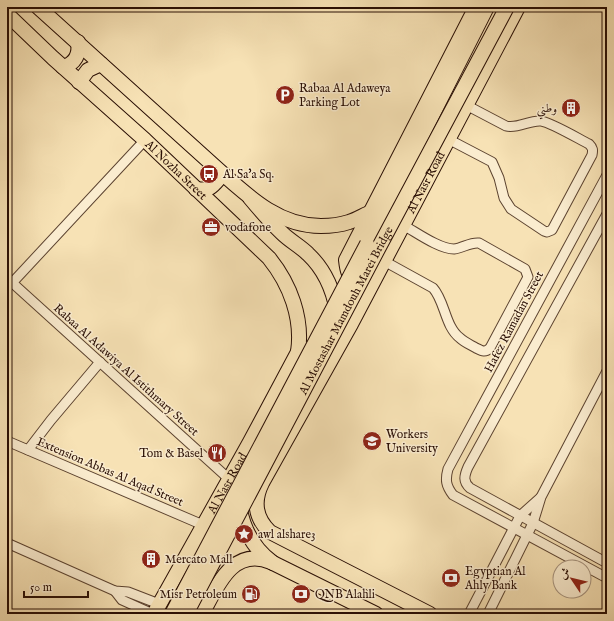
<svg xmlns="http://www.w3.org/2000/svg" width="614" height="621" font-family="'IM FELL English',Amiri,serif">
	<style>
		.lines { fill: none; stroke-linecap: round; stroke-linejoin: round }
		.minor-casing { stroke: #5c4330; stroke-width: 11 }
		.primary-casing { stroke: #290e04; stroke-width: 16 }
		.trunk-casing { stroke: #290e04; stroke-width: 16 }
		.minor { stroke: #faeccf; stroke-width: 9 }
		.primary { stroke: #f7e2b5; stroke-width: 14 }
		.trunk { stroke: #f7e2b5; stroke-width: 14 }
		.trunk-bridge-casing { stroke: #290e04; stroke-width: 16; stroke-linecap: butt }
		.trunk-bridge { stroke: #f7e2b5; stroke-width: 14 }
		.labels { text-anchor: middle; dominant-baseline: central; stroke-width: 3; stroke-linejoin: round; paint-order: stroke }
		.poi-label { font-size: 12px; fill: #290e04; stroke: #faeccf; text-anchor: start }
		.street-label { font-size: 12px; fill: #290e04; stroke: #faeccf }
	</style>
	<rect width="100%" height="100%" fill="#f7e2b5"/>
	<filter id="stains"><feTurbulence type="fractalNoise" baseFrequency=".005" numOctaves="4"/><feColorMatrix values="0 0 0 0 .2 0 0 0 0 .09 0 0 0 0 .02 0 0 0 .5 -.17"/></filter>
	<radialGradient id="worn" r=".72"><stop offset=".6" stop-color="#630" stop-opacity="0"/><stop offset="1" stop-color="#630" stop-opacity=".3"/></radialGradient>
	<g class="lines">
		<defs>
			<g id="minor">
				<path d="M 448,139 L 492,162 L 499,178 L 504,198 L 511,209 L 544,231 L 547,232 L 552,230 L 592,155 C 593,150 593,148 589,144 C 579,139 550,122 541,121 C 529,120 518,129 506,126 L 466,105"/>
				<path d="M 607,175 L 448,469 C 445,480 446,486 453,495 L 607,578"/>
				<path d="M 607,214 L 468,467 C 464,476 463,482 470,488 L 607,563"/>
				<path d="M 384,261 L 433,288 C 445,301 445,327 460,338 C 464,342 471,345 476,348 C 482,351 485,353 490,348 L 528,277 L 525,269 L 479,243 C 470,242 463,248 454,249 C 439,249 416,232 403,225"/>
				<path d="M 7,278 L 229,479"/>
				<path d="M 12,283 L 145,140"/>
				<path d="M 7,441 L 203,525"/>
				<path d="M 28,450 L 51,420 L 100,362"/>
				<path d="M 7,543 L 115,591 L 128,592 L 159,604"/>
				<path d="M 115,591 L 122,600 L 153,614"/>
				<path d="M 469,614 L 520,516 L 540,498"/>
				<path d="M 488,614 L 533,523 L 541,497 L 607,371"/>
			</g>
			<g id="primary">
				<path d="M 38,7 L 223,174 C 252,200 281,226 321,226 C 330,226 340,225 349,222 C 356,220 364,215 371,212"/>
				<path id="s1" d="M 7,14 L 53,58 L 145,140 L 269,258 C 290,284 303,318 298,352"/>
				<path d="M 63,67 C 75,64 80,54 78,42"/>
				<path d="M 79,82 L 88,70 L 101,64"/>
				<path d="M 196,189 C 211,192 214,184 223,174"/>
				<path d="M 262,483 C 253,501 255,518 270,532 L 430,614"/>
				<path d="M 273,563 L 376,614"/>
			</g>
			<g id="trunk">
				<path d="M 250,198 C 260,210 270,222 282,233 C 290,241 300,246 308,254 C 325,270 333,289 337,311"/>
				<path d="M 367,244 L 487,7"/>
				<path d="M 358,281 C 348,278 347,269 346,260 L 476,7"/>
				<path id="s2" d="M 263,481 L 351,324 L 518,7"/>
				<path d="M 239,503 C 242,528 253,548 273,563"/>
				<path id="s3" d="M 154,614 L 250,442 L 298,352 C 306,348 312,347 320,352"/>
				<path d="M 202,614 C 217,587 232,546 271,562"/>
			</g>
		</defs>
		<!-- minor casing -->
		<use href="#minor" class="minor-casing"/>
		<!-- primary casing -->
		<use href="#primary" class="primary-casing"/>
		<!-- trunk casing -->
		<use href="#trunk" class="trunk-casing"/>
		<!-- minor -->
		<use href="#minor" class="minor"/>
		<!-- primary -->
		<use href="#primary" class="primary"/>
		<!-- trunk -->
		<use href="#trunk" class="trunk"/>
		<defs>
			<g id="trunk-bridge">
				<path d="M 172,614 L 367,244"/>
				<path id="s4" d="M 186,614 L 378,249 L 507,7"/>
			</g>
		</defs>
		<!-- trunk-bridge casing -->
		<use href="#trunk-bridge" class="trunk-bridge-casing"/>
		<!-- trunk-bridge -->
		<use href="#trunk-bridge" class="trunk-bridge"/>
	</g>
	<!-- icons -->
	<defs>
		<symbol id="parking-disc" viewBox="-11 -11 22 22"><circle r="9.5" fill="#8f2418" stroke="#faeccf"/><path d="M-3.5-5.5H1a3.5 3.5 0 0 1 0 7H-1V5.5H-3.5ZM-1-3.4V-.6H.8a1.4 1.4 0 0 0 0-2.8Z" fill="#fff"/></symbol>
		<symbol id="building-disc" viewBox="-11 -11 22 22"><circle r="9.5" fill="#8f2418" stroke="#faeccf"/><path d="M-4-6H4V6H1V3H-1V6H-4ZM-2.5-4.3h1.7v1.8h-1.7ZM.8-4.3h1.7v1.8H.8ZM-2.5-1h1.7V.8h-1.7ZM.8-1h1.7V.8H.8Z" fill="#fff"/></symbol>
		<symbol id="bus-disc" viewBox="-11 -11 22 22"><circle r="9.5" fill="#8f2418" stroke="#faeccf"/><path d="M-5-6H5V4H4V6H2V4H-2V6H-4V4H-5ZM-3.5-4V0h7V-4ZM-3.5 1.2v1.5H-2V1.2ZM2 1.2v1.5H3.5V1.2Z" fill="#fff"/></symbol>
		<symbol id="office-disc" viewBox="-11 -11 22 22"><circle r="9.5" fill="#8f2418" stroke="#faeccf"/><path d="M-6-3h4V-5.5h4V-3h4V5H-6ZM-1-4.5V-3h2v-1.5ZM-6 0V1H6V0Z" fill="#fff"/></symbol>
		<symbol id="university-disc" viewBox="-11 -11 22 22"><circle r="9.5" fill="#8f2418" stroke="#faeccf"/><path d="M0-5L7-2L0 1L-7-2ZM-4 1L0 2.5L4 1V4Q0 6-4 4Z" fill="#fff"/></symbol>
		<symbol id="restaurant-disc" viewBox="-11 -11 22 22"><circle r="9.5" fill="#8f2418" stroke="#faeccf"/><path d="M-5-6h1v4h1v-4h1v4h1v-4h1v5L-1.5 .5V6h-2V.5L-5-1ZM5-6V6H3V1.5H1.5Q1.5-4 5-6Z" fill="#fff"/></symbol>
		<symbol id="sight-disc" viewBox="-11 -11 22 22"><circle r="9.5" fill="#8f2418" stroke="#faeccf"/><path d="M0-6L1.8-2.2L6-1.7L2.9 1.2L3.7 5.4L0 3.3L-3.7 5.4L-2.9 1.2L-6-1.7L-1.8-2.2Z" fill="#fff"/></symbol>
		<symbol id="bank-disc" viewBox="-11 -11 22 22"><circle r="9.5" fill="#8f2418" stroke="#faeccf"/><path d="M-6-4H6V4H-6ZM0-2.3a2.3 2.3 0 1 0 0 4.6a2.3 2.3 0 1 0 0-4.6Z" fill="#fff"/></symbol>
		<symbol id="fuel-disc" viewBox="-11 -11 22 22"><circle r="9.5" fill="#8f2418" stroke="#faeccf"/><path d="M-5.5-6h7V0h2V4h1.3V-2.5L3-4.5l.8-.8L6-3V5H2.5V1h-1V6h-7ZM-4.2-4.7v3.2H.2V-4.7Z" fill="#fff"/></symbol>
	</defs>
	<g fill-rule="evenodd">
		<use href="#parking-disc" x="274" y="84" width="22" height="22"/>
		<use href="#building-disc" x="560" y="97" width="22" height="22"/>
		<use href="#bus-disc" x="198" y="163" width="22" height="22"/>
		<use href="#office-disc" x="200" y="216" width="22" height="22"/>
		<use href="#university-disc" x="361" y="430" width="22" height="22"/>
		<use href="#restaurant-disc" x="206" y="442" width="22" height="22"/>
		<use href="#sight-disc" x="233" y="523" width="22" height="22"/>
		<use href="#building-disc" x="140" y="548" width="22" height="22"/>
		<use href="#bank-disc" x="440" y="567" width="22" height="22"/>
		<use href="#fuel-disc" x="240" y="583" width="22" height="22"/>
		<use href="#bank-disc" x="290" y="583" width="22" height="22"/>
	</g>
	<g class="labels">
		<!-- poi labels -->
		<g class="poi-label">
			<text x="299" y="88">Rabaa Al Adaweya<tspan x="299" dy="14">Parking Lot</tspan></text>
			<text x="557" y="108" text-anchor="end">وطني</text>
			<text x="223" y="174">Al Sa'a Sq.</text>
			<text x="225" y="227">vodafone</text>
			<text x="386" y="434">Workers<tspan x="386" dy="14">University</tspan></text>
			<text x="203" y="453" text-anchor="end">Tom &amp; Basel</text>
			<text x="258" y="534">awl alshare3</text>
			<text x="165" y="559">Mercato Mall</text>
			<text x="465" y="571">Egyptian Al<tspan x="465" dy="14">Ahly Bank</tspan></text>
			<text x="237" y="594" text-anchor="end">Misr Petroleum</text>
			<text x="315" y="594">QNB Alahli</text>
		</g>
		<!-- street labels -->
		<g class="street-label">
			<text stroke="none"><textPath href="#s1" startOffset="230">Al Nozha Street</textPath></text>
			<text stroke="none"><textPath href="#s2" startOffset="340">Al Nasr Road</textPath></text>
			<text stroke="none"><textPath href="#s4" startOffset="343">Al Mostashar Mamdouh Marei Bridge</textPath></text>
			<text transform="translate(514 322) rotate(-62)">Hafez Ramadan Street</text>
			<text transform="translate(126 370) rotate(42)">Rabaa Al Adawiya Al Istithmary Street</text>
			<text transform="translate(110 472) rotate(23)">Extension Abbas Al Aqad Street</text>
			<text stroke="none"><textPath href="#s3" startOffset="150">Al Nasr Road</textPath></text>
		</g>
	</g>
	<!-- margin -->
	<rect width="614" height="621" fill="none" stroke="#f7e2b5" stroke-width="24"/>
	<rect x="8" y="8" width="598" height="605" fill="none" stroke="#290e04" stroke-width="2"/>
	<rect x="12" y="12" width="590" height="597" fill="none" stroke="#290e04"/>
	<!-- north arrow -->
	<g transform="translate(572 579) rotate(305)"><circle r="19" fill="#faeccf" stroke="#a6937e"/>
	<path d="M0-3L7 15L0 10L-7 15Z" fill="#8f2418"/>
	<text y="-6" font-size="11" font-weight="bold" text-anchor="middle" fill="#290e04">ش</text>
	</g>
	<!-- scale -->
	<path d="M24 591v6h64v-6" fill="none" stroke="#290e04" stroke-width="2"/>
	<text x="30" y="591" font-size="12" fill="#290e04" stroke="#faeccf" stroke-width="3" paint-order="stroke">50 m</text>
	<rect width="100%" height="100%" filter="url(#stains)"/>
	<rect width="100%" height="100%" fill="url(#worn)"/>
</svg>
